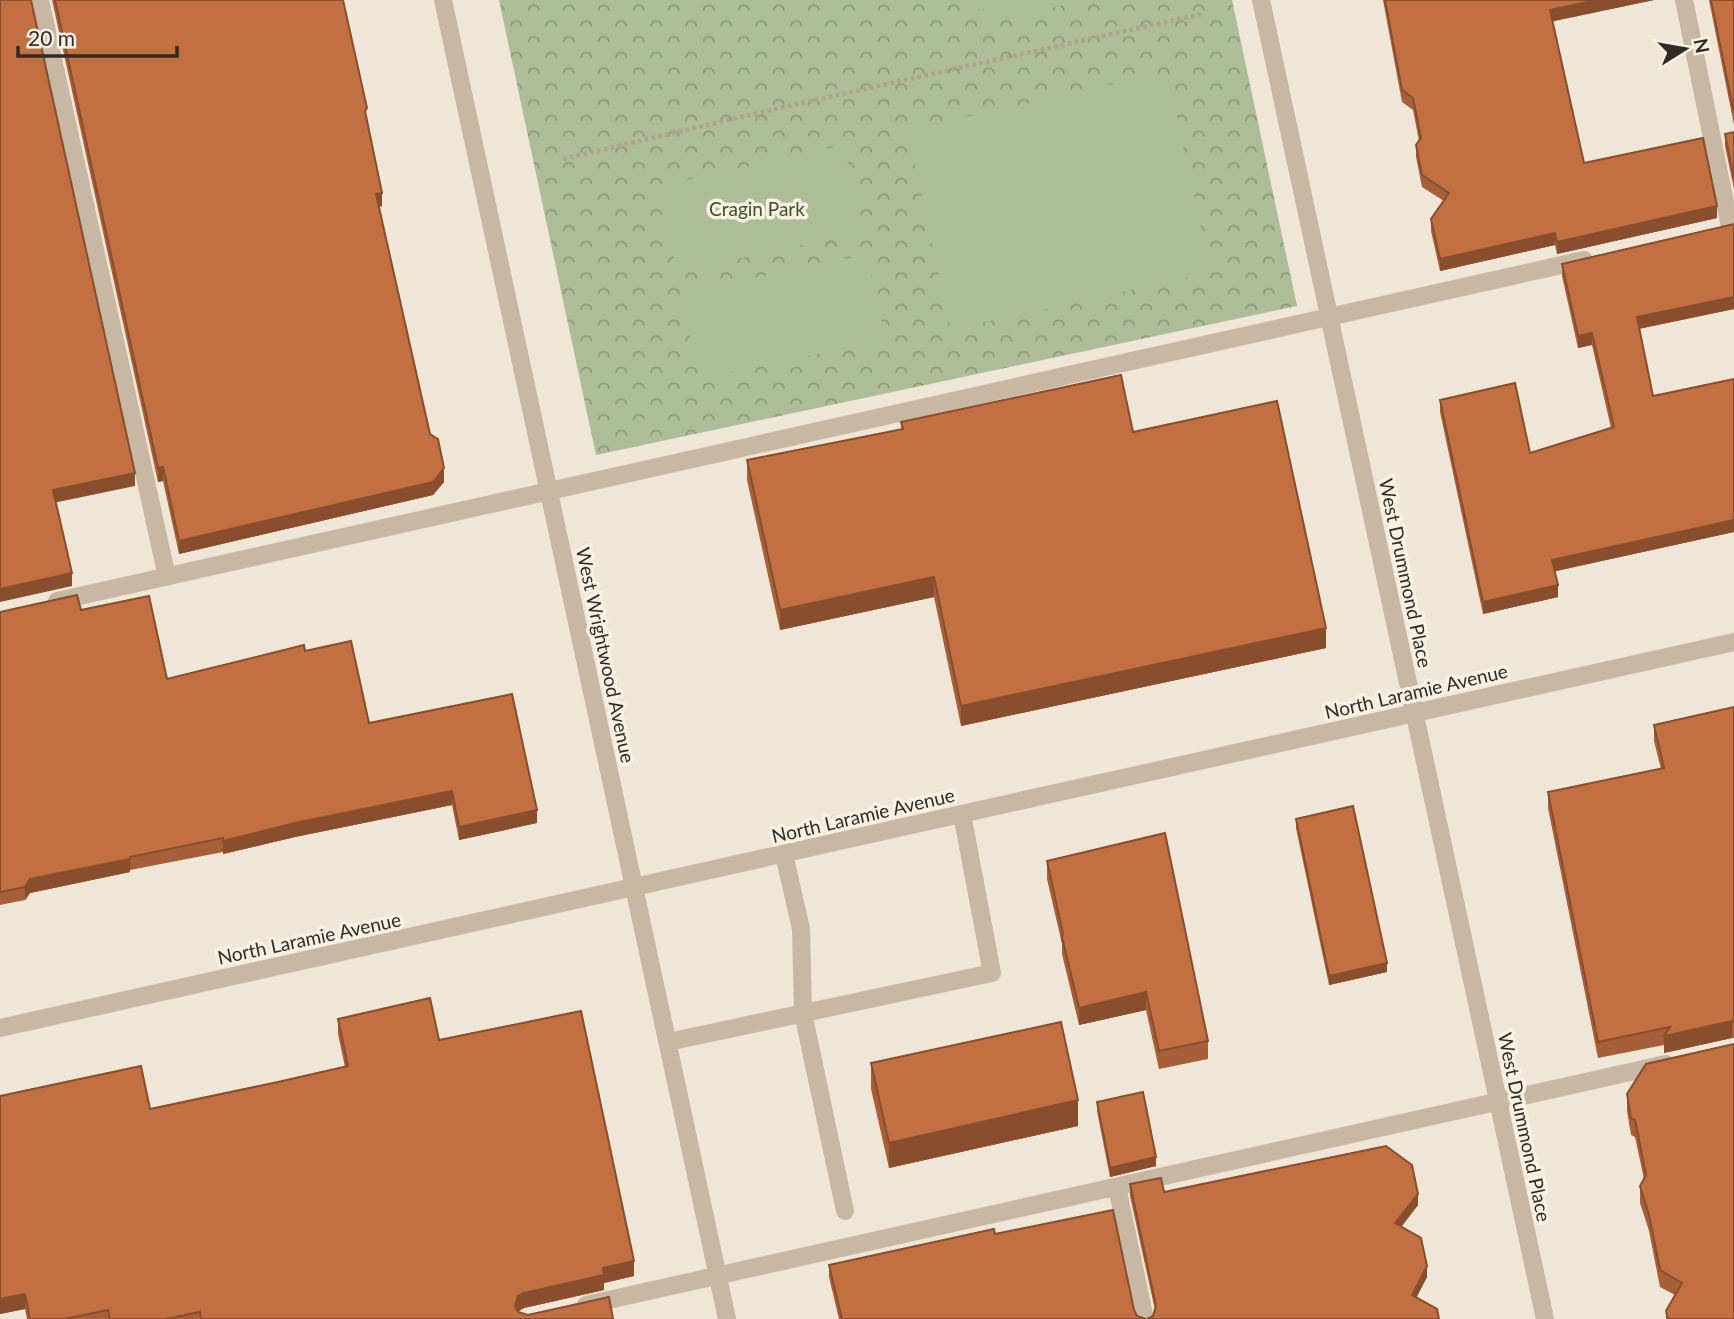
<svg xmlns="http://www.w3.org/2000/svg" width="1734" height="1319" font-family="Lato,sans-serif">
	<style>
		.forest { fill: url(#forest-crowns) }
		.pitch { fill: #adbd98 }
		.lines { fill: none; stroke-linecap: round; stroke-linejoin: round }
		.path { stroke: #b2a18e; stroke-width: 4.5; stroke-dasharray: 3.5 3.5; stroke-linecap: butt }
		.minor { stroke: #c7b7a3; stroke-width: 18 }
		.wall { fill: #a75f39 }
		.shaded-wall { fill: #884e2e }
		.building { fill: #c26f42; stroke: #884e2e; stroke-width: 2 }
		.labels { text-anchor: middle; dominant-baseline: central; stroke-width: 7; stroke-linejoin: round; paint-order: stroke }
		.park-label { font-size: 19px; fill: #3e4f2a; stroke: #f8f0e2 }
		.street-label { font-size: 19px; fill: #322a25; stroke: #f8f0e2 }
	</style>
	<defs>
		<pattern id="forest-crowns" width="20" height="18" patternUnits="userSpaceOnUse" patternTransform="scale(1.75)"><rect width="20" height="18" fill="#adbd98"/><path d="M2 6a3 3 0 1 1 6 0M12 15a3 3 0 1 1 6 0" fill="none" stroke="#8d9a7c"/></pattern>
	</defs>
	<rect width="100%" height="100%" fill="#efe6d7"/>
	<!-- forest -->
	<path class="forest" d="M 499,0 L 1232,0 L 1297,306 L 596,455 Z"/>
	<!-- pitch -->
	<g class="pitch">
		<path d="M 958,0 L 1082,0 C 1037,13 1002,22 958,0 Z"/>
		<path d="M 1167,72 L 1211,272 L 951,330 L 907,130 Z"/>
		<path d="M 844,145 L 862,232 L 677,272 L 658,186 Z"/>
		<path d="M 867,254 L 885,340 L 699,379 L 681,293 Z"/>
	</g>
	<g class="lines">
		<!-- path -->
		<path class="path" d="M 563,159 L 797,104 L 1202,14"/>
		<!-- minor -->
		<g class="minor">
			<path d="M 40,0 L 167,577"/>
			<path d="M 443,0 L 727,1319"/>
			<path d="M 1261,0 L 1545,1319"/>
			<path d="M 1684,0 L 1730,227"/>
			<path d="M 57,601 L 1584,260"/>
			<path d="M 784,854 L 801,929 L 803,1013 L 845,1211"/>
			<path d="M 0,1028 L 1734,642"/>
			<path d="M 668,1042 L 992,973 L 962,814"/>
			<path d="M 1117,1187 L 1145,1319"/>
			<path d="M 586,1305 L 1666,1064"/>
		</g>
	</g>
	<!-- wall -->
	<g class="wall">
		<path d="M 52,0 L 343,0 L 367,119 L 382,206 L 379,207 L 430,434 L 444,482 L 433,495 L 179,554 L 163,481 L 158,482 Z"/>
		<path d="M 1383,0 L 1654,0 L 1552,21 L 1584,163 L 1717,218 L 1557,254 L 1555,245 L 1440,271 L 1431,231 L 1431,219 L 1444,201 L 1422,187 L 1416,157 L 1416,145 L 1419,141 L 1413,110 L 1402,102 Z"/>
		<path d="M 1709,0 L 1734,0 L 1734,125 Z"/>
		<path d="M 1734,132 L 1734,189 L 1725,146 L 1725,134 Z"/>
		<path d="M 1562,264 L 1734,309 L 1639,329 L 1653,396 L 1734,379 L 1734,532 L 1555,571 L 1558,597 L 1483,614 L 1440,412 L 1440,400 L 1530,453 L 1611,428 L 1592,345 L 1578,348 L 1562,276 Z"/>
		<path d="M 901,422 L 1133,432 L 1326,648 L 961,726 L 934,597 L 780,630 L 747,480 L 747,460 L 901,429 Z"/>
		<path d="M 81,610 L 167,679 L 305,651 L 369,723 L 537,823 L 459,840 L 452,805 L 295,837 L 223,854 L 223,852 L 130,870 L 130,872 L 30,893 L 25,900 L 0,905 L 0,612 Z"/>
		<path d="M 1734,707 L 1734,1038 L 1732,1038 L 1664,1053 L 1664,1045 L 1598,1058 L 1548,808 L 1548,792 L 1661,769 L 1654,741 L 1654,725 Z"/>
		<path d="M 1296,819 L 1387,972 L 1329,985 L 1296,828 Z"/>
		<path d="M 1047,861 L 1208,1041 L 1208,1059 L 1159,1069 L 1146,1010 L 1079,1025 L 1062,954 L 1062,944 L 1047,879 Z"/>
		<path d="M 338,1019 L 439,1040 L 634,1276 L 604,1283 L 604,1290 L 524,1308 L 518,1312 L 528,1315 L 613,1319 L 27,1319 L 25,1309 L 0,1314 L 0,1096 L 150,1109 L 278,1082 L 345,1067 L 338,1034 Z"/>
		<path d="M 871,1063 L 1078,1126 L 889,1168 L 871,1089 Z"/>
		<path d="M 1627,1094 L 1734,1319 L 1666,1319 L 1666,1311 L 1675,1295 L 1660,1287 L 1649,1231 L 1640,1203 L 1640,1186 L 1644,1179 L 1635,1137 L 1631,1135 L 1627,1111 Z"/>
		<path d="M 1097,1102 L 1156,1166 L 1110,1177 L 1097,1111 Z"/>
		<path d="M 1130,1184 L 1164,1192 L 1418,1205 L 1401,1227 L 1427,1277 L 1416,1298 L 1153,1316 L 1155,1310 L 1130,1196 Z"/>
		<path d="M 995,1234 L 1134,1310 L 1137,1316 L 1146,1319 L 839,1319 L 829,1277 L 829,1265 Z"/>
	</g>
	<!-- shaded-wall -->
	<g class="shaded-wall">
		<path d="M 1597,0 L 1654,0 L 1550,22 L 1550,10 Z"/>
		<path d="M 382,193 L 382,206 L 376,207 L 376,194 Z"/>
		<path d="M 1717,206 L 1717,218 L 1557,254 L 1557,242 Z"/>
		<path d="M 1555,233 L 1555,245 L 1440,271 L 1440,259 Z"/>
		<path d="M 1734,297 L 1734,309 L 1637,329 L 1637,317 Z"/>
		<path d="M 1592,333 L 1592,345 L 1578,348 L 1578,336 Z"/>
		<path d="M 163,467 L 163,481 L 158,482 L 158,468 Z"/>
		<path d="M 444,468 L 444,482 L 433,495 L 179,554 L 179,541 Z"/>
		<path d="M 135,473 L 135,486 L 53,503 L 53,490 Z"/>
		<path d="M 1734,520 L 1734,532 L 1552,572 L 1552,560 Z"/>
		<path d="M 72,573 L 72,586 L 0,602 L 0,589 Z"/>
		<path d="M 934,577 L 934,597 L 780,630 L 780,610 Z"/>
		<path d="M 1558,585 L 1558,597 L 1483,614 L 1483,602 Z"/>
		<path d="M 1326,628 L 1326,648 L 961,726 L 961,706 Z"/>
		<path d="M 452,791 L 452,805 L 295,837 L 223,854 L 223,841 L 295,823 Z"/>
		<path d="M 537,810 L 537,823 L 459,840 L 459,827 Z"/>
		<path d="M 130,859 L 130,872 L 30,893 L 25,900 L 25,887 L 30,879 Z"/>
		<path d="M 1387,963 L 1387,972 L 1329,985 L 1329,976 Z"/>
		<path d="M 1146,992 L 1146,1010 L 1079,1025 L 1079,1008 Z"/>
		<path d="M 1732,1021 L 1732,1038 L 1664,1053 L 1664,1036 Z"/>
		<path d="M 1078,1100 L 1078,1126 L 889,1168 L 889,1143 Z"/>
		<path d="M 1156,1157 L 1156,1166 L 1110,1177 L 1110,1168 Z"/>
		<path d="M 1418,1194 L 1418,1205 L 1395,1235 L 1395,1223 Z"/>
		<path d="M 634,1261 L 634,1276 L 604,1283 L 604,1290 L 524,1308 L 518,1311 L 515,1306 L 518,1296 L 524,1293 L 603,1268 Z"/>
		<path d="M 1427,1266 L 1427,1277 L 1412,1306 L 1412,1295 Z"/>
		<path d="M 25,1294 L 25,1309 L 0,1314 L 0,1299 Z"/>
	</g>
	<!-- building -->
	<g class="building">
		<path d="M 0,0 L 31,0 L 135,473 L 53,490 L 72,573 L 0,589 Z"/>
		<path d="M 55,0 L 343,0 L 367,108 L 365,111 L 382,193 L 376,194 L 430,434 L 438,439 L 444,468 L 433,482 L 179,541 L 163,467 L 158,468 Z"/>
		<path d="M 1385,0 L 1597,0 L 1550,10 L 1584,163 L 1703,138 L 1717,206 L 1557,242 L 1555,233 L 1440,259 L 1431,219 L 1449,193 L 1422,175 L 1416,145 L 1421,138 L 1413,98 L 1402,90 Z"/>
		<path d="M 1711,0 L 1734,0 L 1734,113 Z"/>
		<path d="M 1734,132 L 1734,178 L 1725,134 Z"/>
		<path d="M 1734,224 L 1734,297 L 1637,317 L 1653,396 L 1734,379 L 1734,520 L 1552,560 L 1558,585 L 1483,602 L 1440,400 L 1515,383 L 1530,453 L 1614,427 L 1592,333 L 1578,336 L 1562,264 Z"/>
		<path d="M 1121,375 L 1133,432 L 1277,401 L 1326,628 L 961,706 L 934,577 L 780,610 L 747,460 L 903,429 L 901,422 Z"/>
		<path d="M 77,595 L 81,610 L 149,596 L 167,679 L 304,645 L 305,651 L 351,641 L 369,723 L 512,694 L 537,810 L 459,827 L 452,791 L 295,823 L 223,841 L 223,838 L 130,857 L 130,859 L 30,879 L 25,887 L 0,892 L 0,612 Z"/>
		<path d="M 1734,707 L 1734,1022 L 1732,1021 L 1664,1036 L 1670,1027 L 1598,1042 L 1548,792 L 1664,768 L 1654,725 Z"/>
		<path d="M 1353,806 L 1387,963 L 1329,976 L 1296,819 Z"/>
		<path d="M 1165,833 L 1208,1041 L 1159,1051 L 1146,992 L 1079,1008 L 1062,937 L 1063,934 L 1047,861 Z"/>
		<path d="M 430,998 L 439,1040 L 581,1011 L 634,1261 L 603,1268 L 604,1275 L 524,1293 L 518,1296 L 515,1306 L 518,1312 L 528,1315 L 609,1297 L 613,1319 L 201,1319 L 200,1312 L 166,1319 L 110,1319 L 108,1310 L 64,1319 L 30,1319 L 25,1294 L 0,1299 L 0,1096 L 141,1066 L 150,1109 L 278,1082 L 348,1066 L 338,1019 Z"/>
		<path d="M 1061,1022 L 1078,1100 L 889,1143 L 871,1063 Z"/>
		<path d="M 1734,1044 L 1734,1319 L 1668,1319 L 1666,1311 L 1682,1283 L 1660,1270 L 1649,1215 L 1640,1186 L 1646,1175 L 1635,1120 L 1631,1118 L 1627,1094 L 1646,1064 Z"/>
		<path d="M 1143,1092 L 1156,1157 L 1110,1168 L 1097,1102 Z"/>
		<path d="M 1386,1146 L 1412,1165 L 1418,1194 L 1395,1223 L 1421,1238 L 1427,1266 L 1412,1295 L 1437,1309 L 1439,1319 L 1147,1319 L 1153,1316 L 1156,1306 L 1130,1184 L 1161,1178 L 1164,1192 Z"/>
		<path d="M 1113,1210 L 1134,1310 L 1137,1316 L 1146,1319 L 842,1319 L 829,1265 L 994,1229 L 995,1234 Z"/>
	</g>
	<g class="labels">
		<!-- park labels -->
		<g class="park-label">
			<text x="757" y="208">Cragin Park</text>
		</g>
		<!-- street labels -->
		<g class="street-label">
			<text transform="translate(1406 573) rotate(78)">West Drummond Place</text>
			<text transform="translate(606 655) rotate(78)">West Wrightwood Avenue</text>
			<text transform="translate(1416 691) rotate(-13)">North Laramie Avenue</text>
			<text transform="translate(863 815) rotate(-13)">North Laramie Avenue</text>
			<text transform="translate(309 938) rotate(-12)">North Laramie Avenue</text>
			<text transform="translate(1525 1127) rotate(78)">West Drummond Place</text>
		</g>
	</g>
	<!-- north arrow -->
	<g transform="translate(1685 49) rotate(79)" stroke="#f8f0e2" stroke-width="5" paint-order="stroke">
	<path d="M0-5L12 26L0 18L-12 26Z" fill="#322a25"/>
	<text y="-10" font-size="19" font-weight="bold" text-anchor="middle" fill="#322a25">N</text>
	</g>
	<!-- scale -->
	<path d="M18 46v10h159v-10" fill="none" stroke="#322a25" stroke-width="3.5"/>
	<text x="28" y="46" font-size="21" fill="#322a25" stroke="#f8f0e2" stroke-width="5" paint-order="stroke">20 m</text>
</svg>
